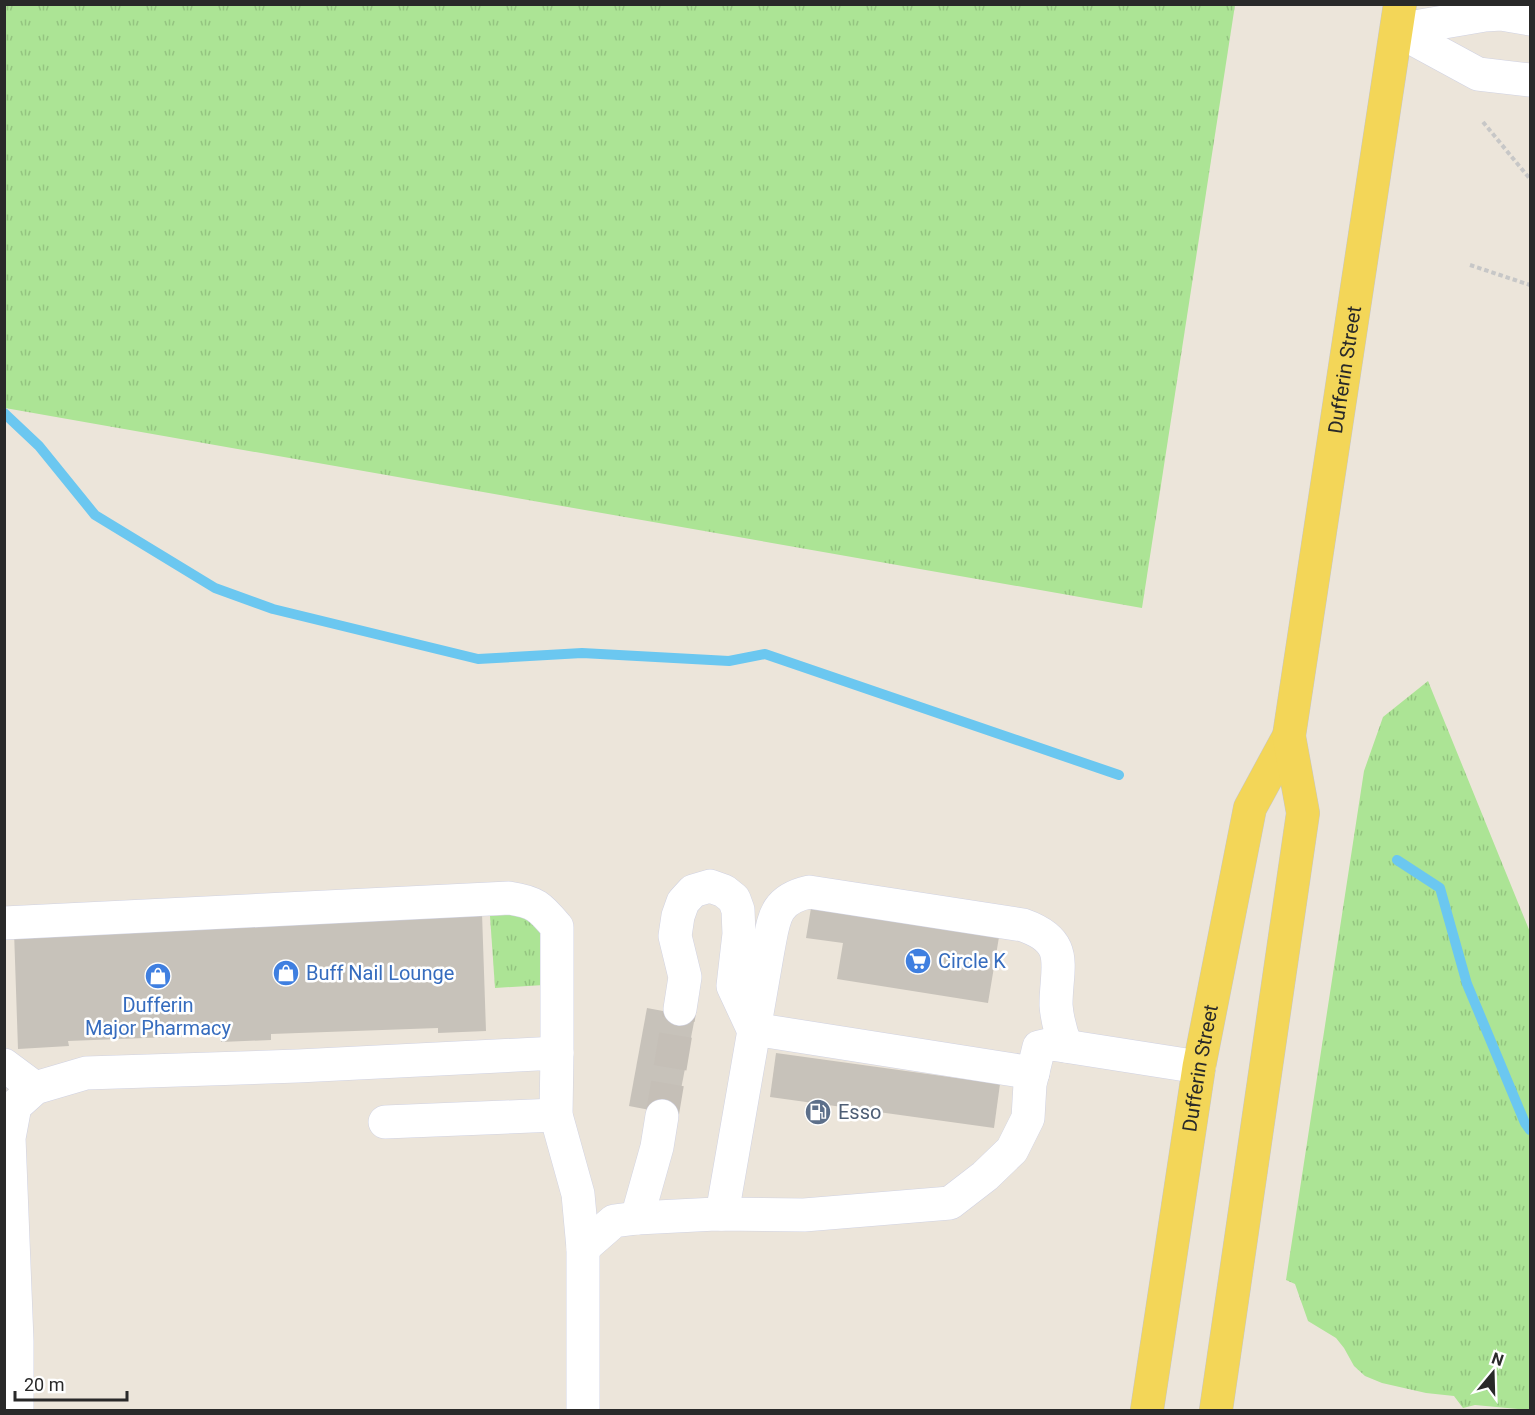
<svg xmlns="http://www.w3.org/2000/svg" width="1535" height="1415" font-family="Roboto,sans-serif">
	<style>
		.grass { fill: url(#grass-tufts) }
		.lines { fill: none; stroke-linecap: round; stroke-linejoin: round }
		.stream { stroke: #6bc7f0; stroke-width: 10 }
		.building { fill: #c7c2ba }
		.minor-tunnel { stroke: #c5bfb7; stroke-width: 33; stroke-dasharray: 33 16; stroke-linecap: butt }
		.minor-casing { stroke: #d0d2e2; stroke-width: 34 }
		.major-casing { stroke: #c7c7c7; stroke-width: 34 }
		.path { stroke: #c7c7c7; stroke-width: 4; stroke-dasharray: 4.5 3; stroke-linecap: butt }
		.minor { stroke: #fff; stroke-width: 33 }
		.major { stroke: #f3d658; stroke-width: 33 }
		.labels { text-anchor: middle; dominant-baseline: central; stroke-width: 5; stroke-linejoin: round; paint-order: stroke }
		.street-label { font-size: 20px; fill: #292929; stroke: #fff }
		.shop-label { font-size: 20px; fill: #366cbe; stroke: #fff; text-anchor: start }
		.service-label { font-size: 20px; fill: #4e5e75; stroke: #fff; text-anchor: start }
	</style>
	<defs>
		<pattern id="grass-tufts" width="24" height="20" patternUnits="userSpaceOnUse" patternTransform="scale(1.5)"><rect width="24" height="20" fill="#ace495"/><path d="M3 7l-1-3M5 7V3M7 7l1-3M15 17l-1-3M17 17v-4M19 17l1-3" fill="none" stroke="#94c480"/></pattern>
	</defs>
	<rect width="100%" height="100%" fill="#ece5da"/>
	<!-- grass -->
	<g class="grass">
		<path d="M 4,5 L 1235,5 L 1142,608 L 5,408 Z"/>
		<path d="M 1428,681 L 1530,932 L 1530,1410 L 1475,1405 L 1463,1408 L 1454,1396 L 1426,1393 L 1382,1383 L 1365,1376 L 1354,1366 L 1344,1348 L 1336,1338 L 1308,1321 L 1295,1284 L 1286,1280 L 1364,771 L 1383,717 Z"/>
		<path d="M 539,913 L 544,985 L 495,988 L 490,916 Z"/>
	</g>
	<g class="lines">
		<!-- stream -->
		<g class="stream">
			<path d="M 4,413 L 39,446 L 95,515 L 215,588 L 273,609 L 478,659 L 582,653 L 729,661 L 765,654 L 1119,775"/>
			<path d="M 1397,860 L 1440,888 L 1467,984 L 1525,1123 L 1530,1130"/>
		</g>
	</g>
	<!-- building -->
	<g class="building">
		<path d="M 811,908 L 999,937 L 988,1003 L 837,979 L 843,943 L 806,938 Z"/>
		<path d="M 482,913 L 486,1031 L 438,1033 L 438,1028 L 271,1034 L 271,1040 L 221,1042 L 221,1035 L 68,1041 L 69,1046 L 18,1049 L 14,931 Z"/>
		<path d="M 647,1008 L 695,1017 L 676,1115 L 629,1106 Z"/>
		<path d="M 776,1053 L 1000,1084 L 994,1128 L 770,1097 Z"/>
	</g>
	<g class="lines">
		<!-- minor-tunnel -->
		<path class="minor-tunnel" d="M 662,1116 L 680,1009"/>
		<defs>
			<g id="minor">
				<path d="M 1397,30 L 1478,74 L 1530,80"/>
				<path d="M 1397,30 L 1485,15 L 1501,14 L 1530,19"/>
				<path d="M 4,923 L 509,898 C 536,902 540,907 557,927 L 557,1053"/>
				<path d="M 680,1009 L 685,977 L 675,936 L 678,916 L 683,902 L 693,891 L 710,886 L 724,891 L 734,899 L 738,910 L 739,934 L 733,986 L 753,1029"/>
				<path d="M 753,1029 L 1033,1073"/>
				<path d="M 4,1065 L 35,1088"/>
				<path d="M 385,1122 L 556,1115"/>
				<path d="M 722,1214 L 768,950 C 774,920 773,900 809,892 L 1023,925 C 1071,942 1056,966 1056,1005 C 1057,1019 1061,1033 1066,1046"/>
				<path d="M 637,1218 L 657,1147 L 662,1116"/>
				<path d="M 583,1248 L 614,1221 L 637,1218 L 716,1214 L 804,1215 L 950,1203 L 985,1176 L 1012,1150 L 1028,1118 L 1030,1084 L 1039,1047 L 1052,1044 L 1199,1067"/>
				<path d="M 17,1410 L 17,1341 L 9,1138 L 15,1106 L 35,1088 L 86,1073 L 298,1066 L 557,1053 L 556,1115 L 578,1194 L 583,1248 L 583,1410"/>
			</g>
			<g id="major">
				<path id="s1" d="M 1147,1410 L 1199,1067 L 1250,808 L 1289,736"/>
				<path id="s2" d="M 1216,1410 L 1303,813 L 1289,736 L 1400,4"/>
			</g>
		</defs>
		<!-- minor casing -->
		<use href="#minor" class="minor-casing"/>
		<!-- major casing -->
		<use href="#major" class="major-casing"/>
		<!-- path -->
		<g class="path">
			<path d="M 1483,122 L 1530,179"/>
			<path d="M 1470,265 L 1530,285"/>
		</g>
		<!-- minor -->
		<use href="#minor" class="minor"/>
		<!-- major -->
		<use href="#major" class="major"/>
	</g>
	<!-- icons -->
	<defs>
		<symbol id="supermarket-disc" viewBox="-11 -11 22 22"><circle r="9.5" fill="#3f7fe0" stroke="#fff"/><path d="M-6-5.5h2.5l.6 2H6L4.5 2H-2.5L-4.4-4H-6ZM-1.5 3.2a1.3 1.3 0 1 0 .1 0ZM3 3.2a1.3 1.3 0 1 0 .1 0Z" fill="#fff"/></symbol>
		<symbol id="shop-disc" viewBox="-11 -11 22 22"><circle r="9.5" fill="#3f7fe0" stroke="#fff"/><path d="M-5-2.5h2.3a2.7 3.5 0 0 1 5.4 0H5L5.5 6h-11ZM-1.5-2.5h3a1.5 2.3 0 0 0-3 0Z" fill="#fff"/></symbol>
		<symbol id="fuel-disc" viewBox="-11 -11 22 22"><circle r="9.5" fill="#5c6f8a" stroke="#fff"/><path d="M-5.5-6h7V0h2V4h1.3V-2.5L3-4.5l.8-.8L6-3V5H2.5V1h-1V6h-7ZM-4.2-4.7v3.2H.2V-4.7Z" fill="#fff"/></symbol>
	</defs>
	<g fill-rule="evenodd">
		<use href="#supermarket-disc" x="903" y="946" width="30" height="30"/>
		<use href="#shop-disc" x="271" y="958" width="30" height="30"/>
		<use href="#shop-disc" x="143" y="961" width="30" height="30"/>
		<use href="#fuel-disc" x="803" y="1097" width="30" height="30"/>
	</g>
	<g class="labels">
		<!-- street labels -->
		<g class="street-label">
			<text stroke="none"><textPath href="#s2" startOffset="1052">Dufferin Street</textPath></text>
			<text stroke="none"><textPath href="#s1" startOffset="346">Dufferin Street</textPath></text>
		</g>
		<!-- shop labels -->
		<g class="shop-label">
			<text x="938" y="961">Circle K</text>
			<text x="306" y="973">Buff Nail Lounge</text>
			<text x="158" y="1005" text-anchor="middle">Dufferin<tspan x="158" dy="23">Major Pharmacy</tspan></text>
		</g>
		<!-- service labels -->
		<g class="service-label">
			<text x="838" y="1112">Esso</text>
		</g>
	</g>
	<!-- border -->
	<rect width="1535" height="1415" fill="none" stroke="#292929" stroke-width="12"/>
	<!-- north arrow -->
	<g transform="translate(1493 1373) rotate(19)" stroke="#ffffff" stroke-width="4.5" paint-order="stroke">
	<path d="M0-4.5L10 22L0 15L-10 22Z" fill="#292929"/>
	<text y="-9" font-size="16" font-weight="bold" text-anchor="middle" fill="#292929">N</text>
	</g>
	<!-- scale -->
	<path d="M15 1391v9h112v-9" fill="none" stroke="#292929" stroke-width="3"/>
	<text x="24" y="1391" font-size="18" fill="#292929" stroke="#ffffff" stroke-width="4.5" paint-order="stroke">20 m</text>
</svg>
